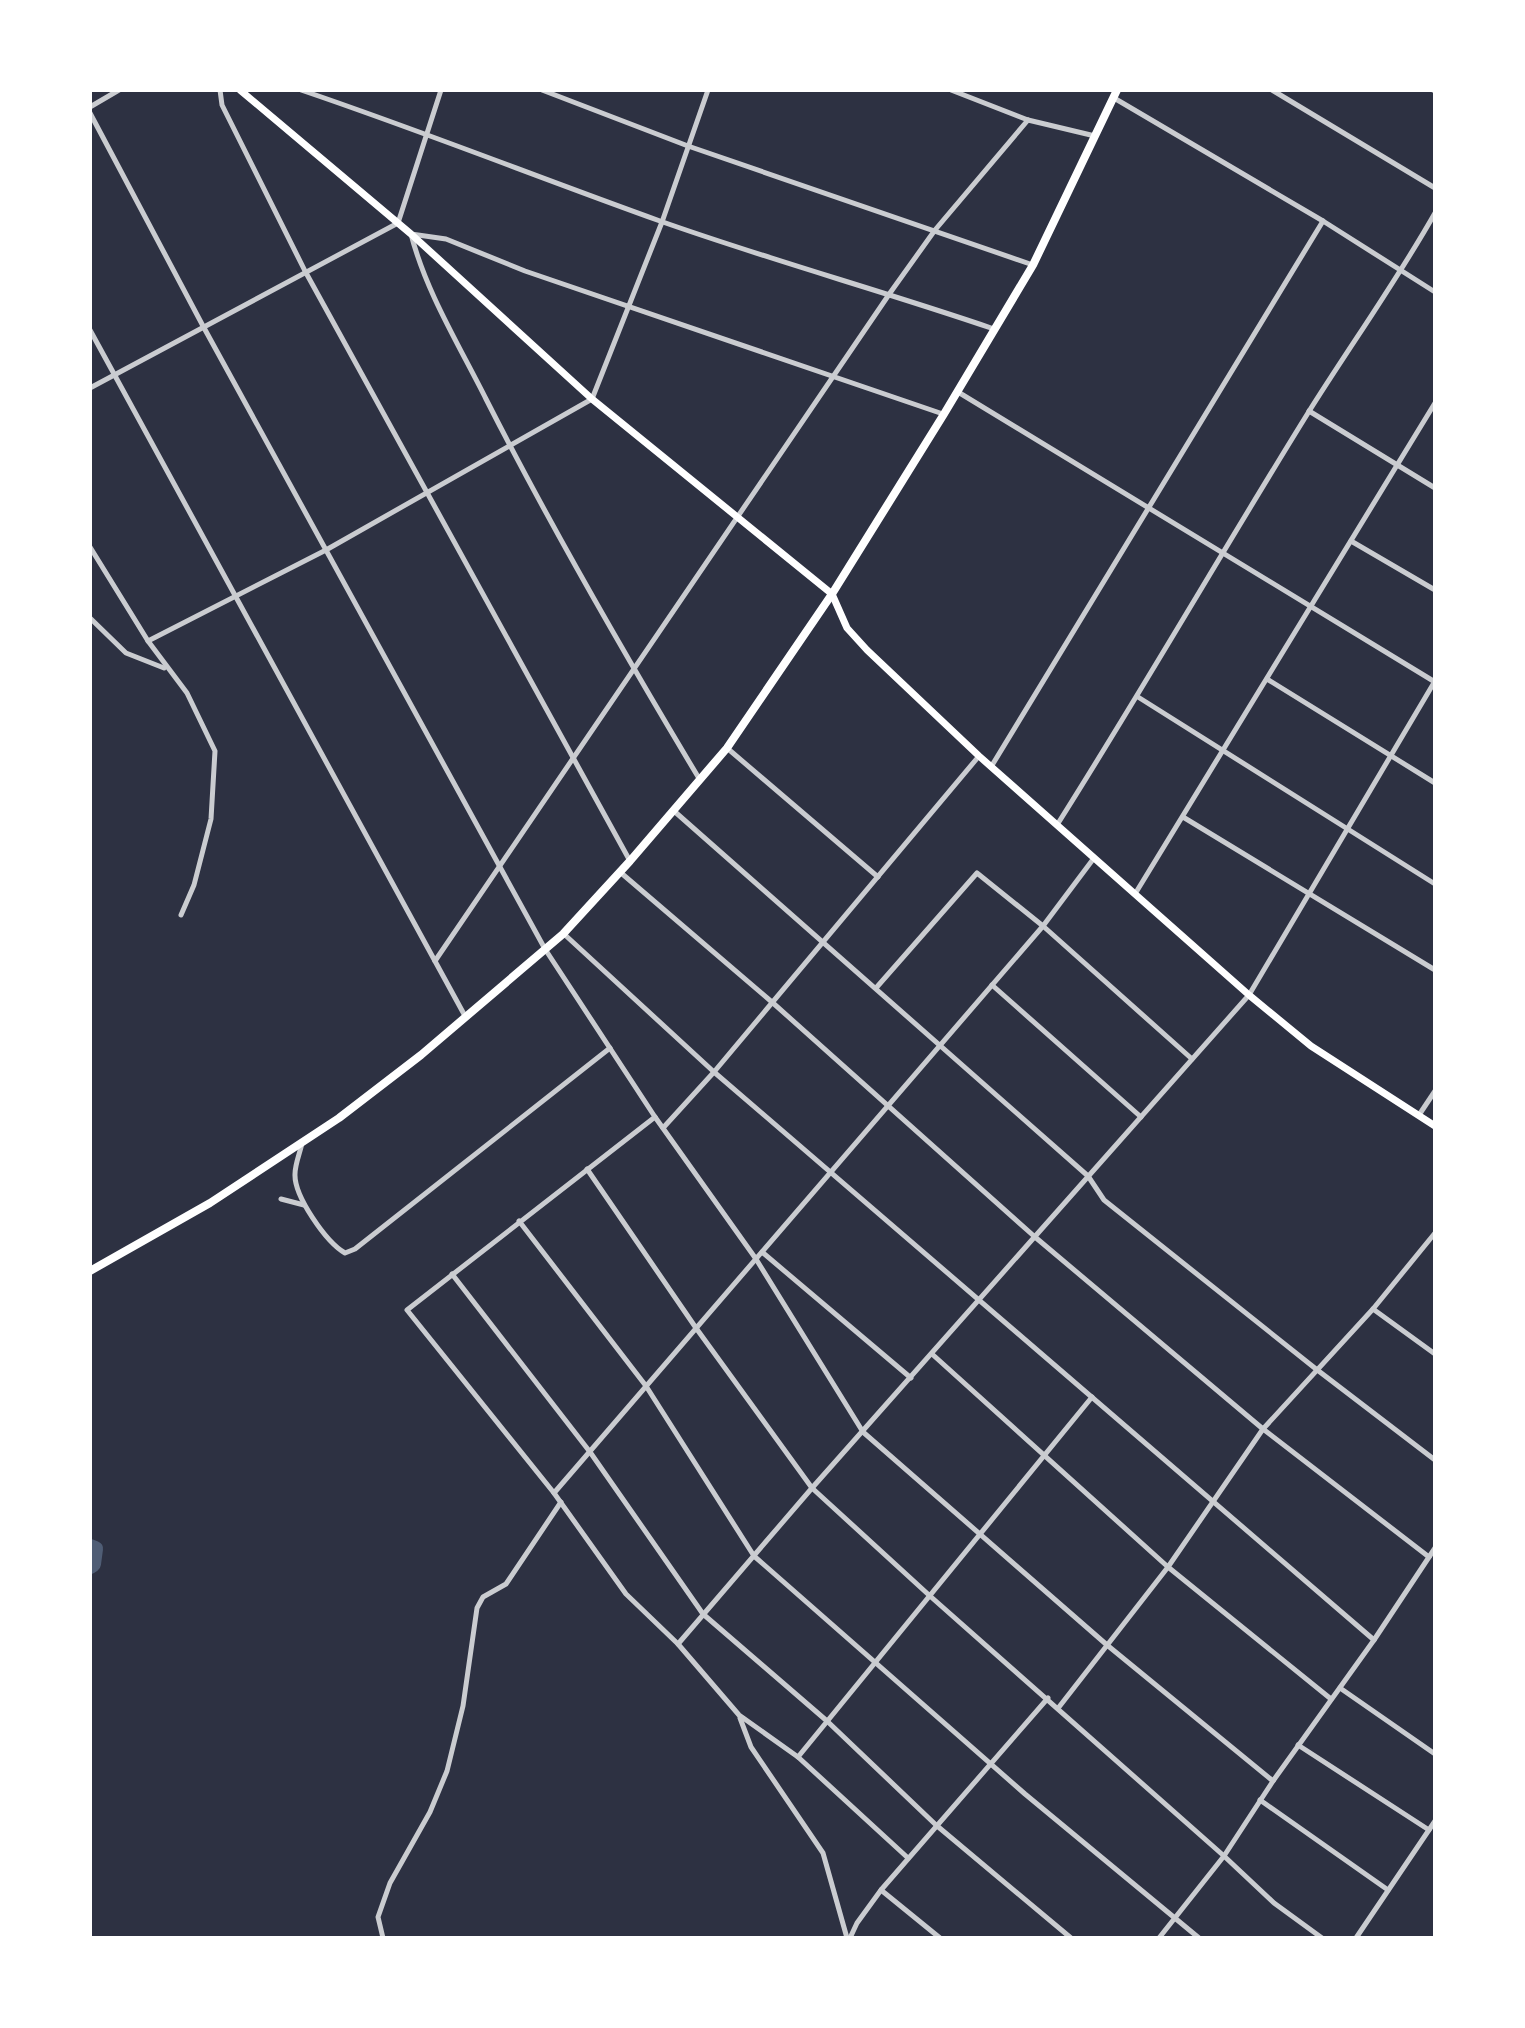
<svg xmlns="http://www.w3.org/2000/svg" width="1525" height="2028" font-family="Rubik,sans-serif">
	<style>
		.lines { fill: none; stroke-linecap: round; stroke-linejoin: round }
		.river { stroke: #4f5d75; stroke-width: 16 }
		.minor { stroke: #caccd0; stroke-width: 5 }
		.secondary { stroke: #fff; stroke-width: 7 }
		.primary { stroke: #fff; stroke-width: 8 }
	</style>
	<rect width="100%" height="100%" fill="#2d3142"/>
	<g class="lines">
		<!-- river -->
		<path class="river" d="M 90,1547 L 95,1549 L 93,1564 L 90,1566"/>
		<!-- minor -->
		<g class="minor">
			<path d="M 220,90 L 222,105 L 305,271 L 630,861"/>
			<path d="M 301,90 C 422,131 540,178 660,221 C 770,260 883,291 994,329"/>
			<path d="M 542,90 L 688,146 L 1033,265"/>
			<path d="M 951,90 L 1028,120 L 1095,136"/>
			<path d="M 1272,90 L 1435,188"/>
			<path d="M 1433,90 L 1435,91"/>
			<path d="M 1114,98 L 1323,221 L 1435,292"/>
			<path d="M 90,107 L 119,90"/>
			<path d="M 90,113 L 203,326 L 545,949 L 655,1117 L 756,1259 L 863,1432 L 1107,1645 L 1273,1781"/>
			<path d="M 90,330 L 465,1016"/>
			<path d="M 90,388 L 398,223 L 441,90"/>
			<path d="M 958,392 L 1435,682"/>
			<path d="M 1309,411 L 1435,488"/>
			<path d="M 1351,541 L 1435,590"/>
			<path d="M 90,547 L 148,641 L 187,693 L 215,751 L 211,819 L 194,885 L 181,915"/>
			<path d="M 90,618 L 126,653 L 164,668"/>
			<path d="M 148,641 L 326,550 L 592,399 L 662,222 L 708,90"/>
			<path d="M 1267,679 L 1435,783"/>
			<path d="M 1138,697 L 1435,884"/>
			<path d="M 727,748 L 878,877"/>
			<path d="M 991,767 L 1323,221"/>
			<path d="M 700,780 C 625,655 552,529 486,399 C 459,345 426,292 411,234 L 446,239 L 525,271 L 943,414"/>
			<path d="M 674,811 L 1088,1176 L 1104,1200 L 1316,1369 L 1435,1460"/>
			<path d="M 1183,817 L 1435,970"/>
			<path d="M 1057,825 C 1143,689 1223,550 1308,413 C 1350,346 1396,282 1435,213"/>
			<path d="M 620,872 L 773,1003 L 1035,1237 L 1263,1429 L 1429,1557"/>
			<path d="M 1135,894 L 1435,403"/>
			<path d="M 564,934 L 714,1072 L 1374,1640"/>
			<path d="M 435,961 L 890,293 L 935,230 L 1028,120"/>
			<path d="M 992,985 L 1141,1117"/>
			<path d="M 876,988 L 977,873 L 1043,926 L 1192,1059"/>
			<path d="M 1419,1115 L 1435,1091"/>
			<path d="M 655,1117 L 407,1310 L 554,1493 L 626,1594 L 678,1644 L 739,1715 L 798,1757 L 908,1858"/>
			<path d="M 663,1128 L 714,1072 L 979,756"/>
			<path d="M 302,1143 C 300,1153 295,1164 295,1174 C 294,1196 326,1242 345,1253 L 355,1249 L 610,1048"/>
			<path d="M 587,1169 L 696,1328 L 812,1488 L 930,1596 L 1224,1856 L 1274,1903 L 1322,1938"/>
			<path d="M 281,1199 L 304,1205"/>
			<path d="M 519,1221 L 646,1386 L 754,1556 L 1025,1794 L 1199,1938"/>
			<path d="M 762,1252 L 911,1378"/>
			<path d="M 452,1274 L 590,1452 L 703,1614 L 827,1721 L 936,1825 L 1071,1938"/>
			<path d="M 1373,1309 L 1435,1354"/>
			<path d="M 932,1354 L 1168,1567 L 1331,1699"/>
			<path d="M 554,1493 L 1043,926 L 1094,858"/>
			<path d="M 678,1644 L 812,1488 L 1249,995 L 1435,681"/>
			<path d="M 1340,1688 L 1435,1754"/>
			<path d="M 1059,1707 L 1168,1567 L 1263,1429 L 1373,1309 L 1435,1233"/>
			<path d="M 740,1718 L 751,1747 L 823,1853 L 847,1938"/>
			<path d="M 1298,1745 L 1429,1830"/>
			<path d="M 798,1757 L 1092,1397"/>
			<path d="M 1260,1800 L 1388,1890"/>
			<path d="M 881,1890 L 940,1938"/>
			<path d="M 383,1938 L 378,1917 L 390,1883 L 430,1812 L 447,1771 L 463,1706 L 477,1608 L 483,1597 L 506,1584 L 561,1502"/>
			<path d="M 850,1938 L 857,1923 L 881,1890 L 1048,1698"/>
			<path d="M 1159,1938 L 1224,1856 L 1273,1781 L 1374,1640 L 1435,1548"/>
			<path d="M 1356,1938 L 1435,1821"/>
		</g>
		<!-- secondary -->
		<path class="secondary" d="M 240,90 L 411,234 L 592,399 L 832,594 L 847,628 L 867,650 L 979,756 L 1249,995 L 1311,1046 L 1435,1126"/>
		<!-- primary -->
		<path class="primary" d="M 90,1271 L 210,1203 L 339,1118 L 421,1055 L 563,934 L 630,861 L 727,748 L 832,594 L 944,414 L 1033,265 L 1117,90"/>
	</g>
	<!-- border -->
	<rect width="1525" height="2028" fill="none" stroke="#ffffff" stroke-width="184"/>
</svg>
